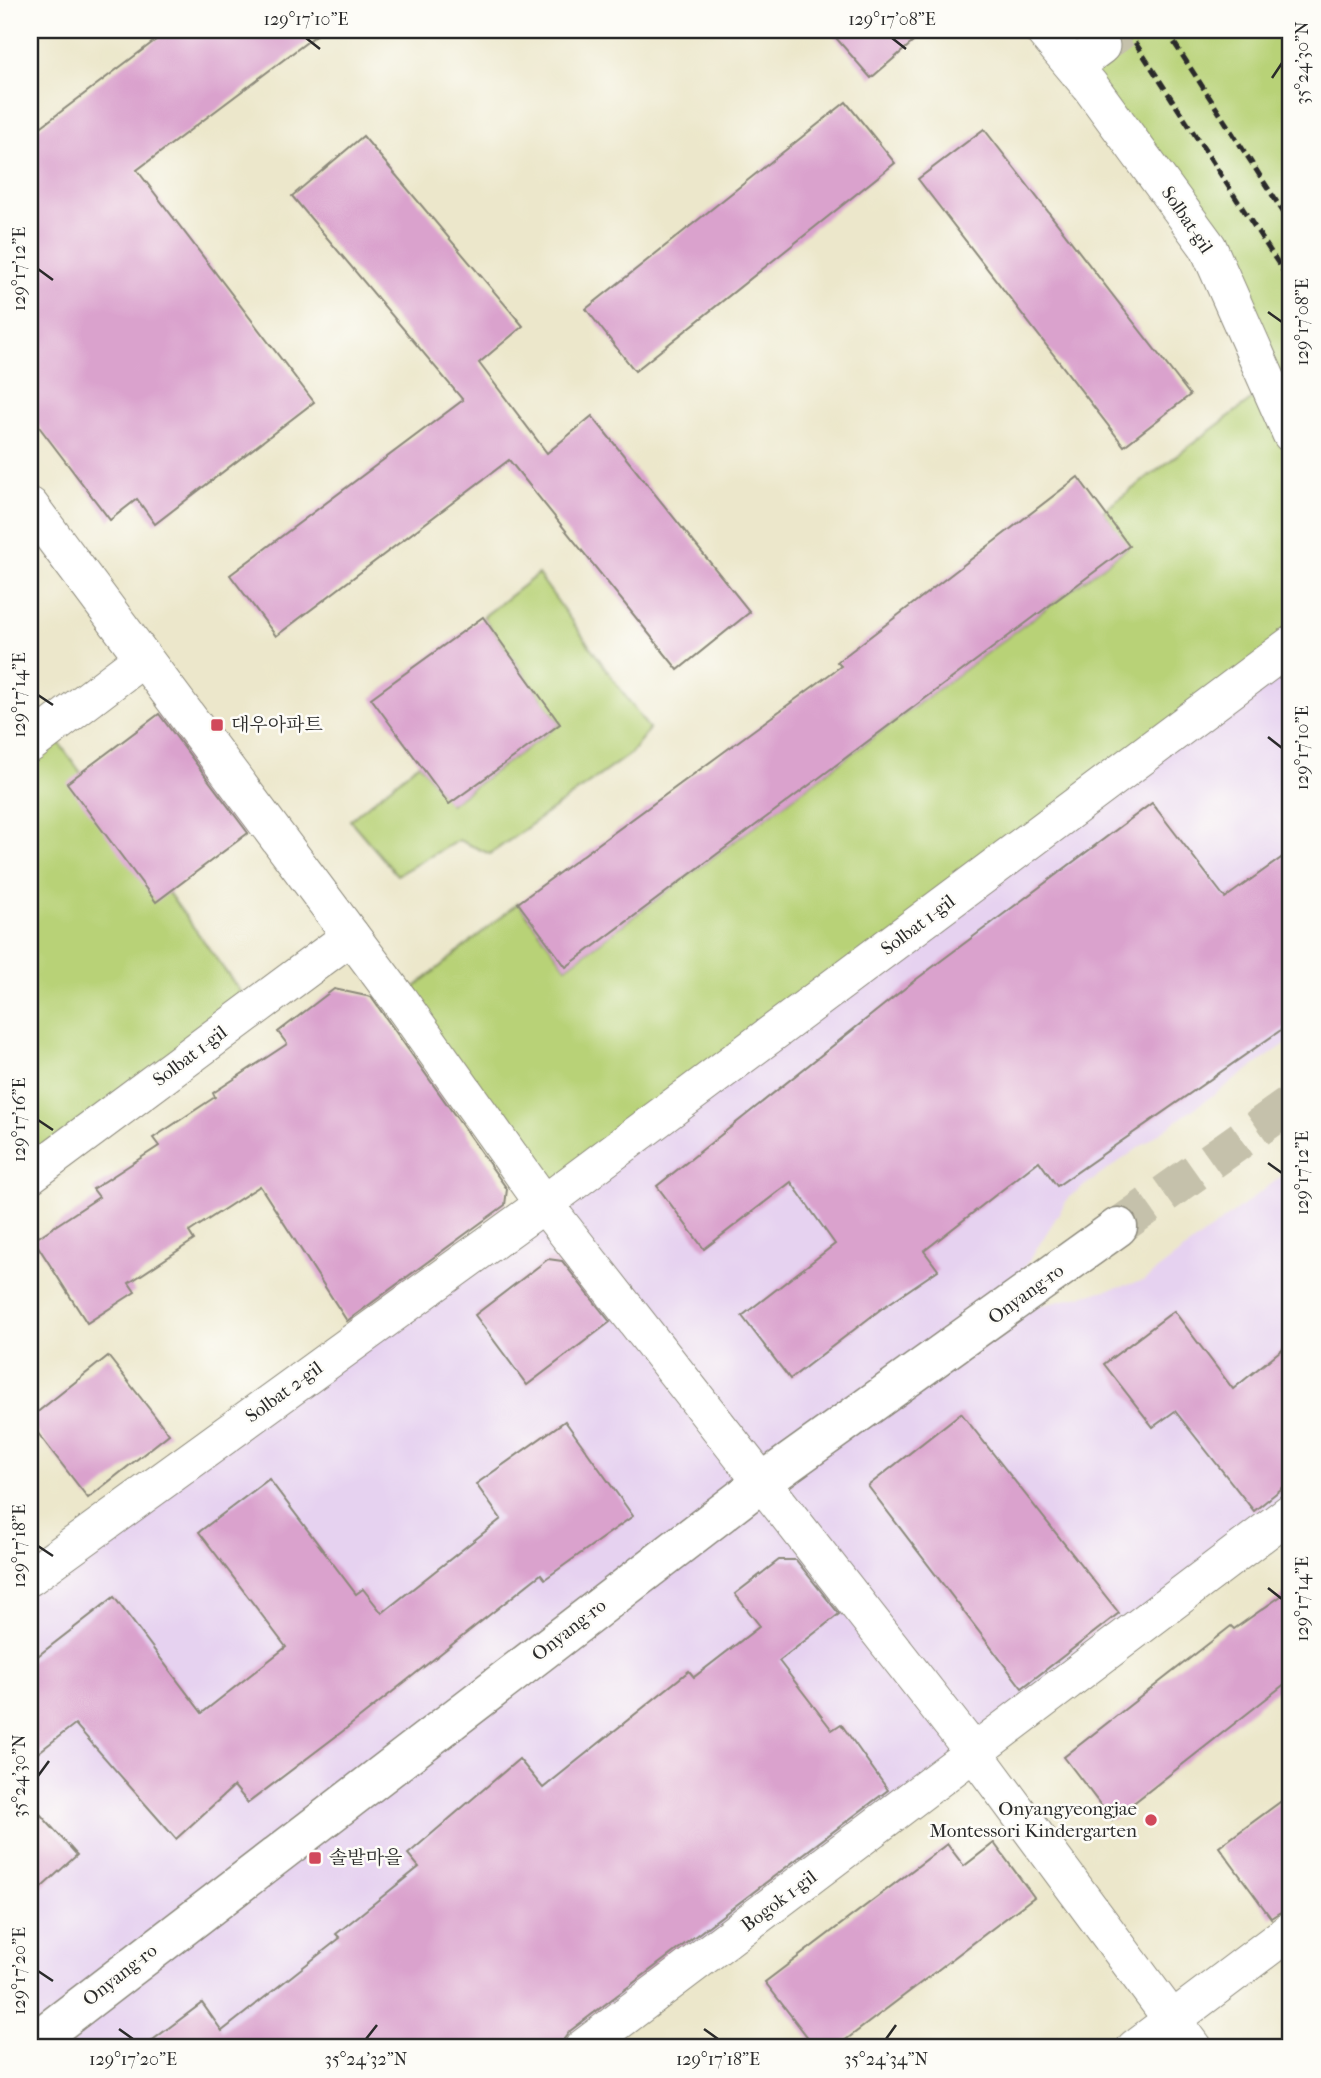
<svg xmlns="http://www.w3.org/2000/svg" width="1321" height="2078" font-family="'IM FELL French Canon','Noto Serif KR',serif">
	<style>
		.built { fill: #e6d2f0 }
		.green { fill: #b8d277; stroke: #727e51; stroke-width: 2 }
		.building { fill: #daa2cd }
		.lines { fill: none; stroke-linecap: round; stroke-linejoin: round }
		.minor-tunnel { stroke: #c5c1ab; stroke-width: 37; stroke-dasharray: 37 18; stroke-linecap: butt }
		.secondary-tunnel { stroke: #c5c1ab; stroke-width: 38; stroke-dasharray: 38 19; stroke-linecap: butt }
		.minor-casing { stroke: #8c897b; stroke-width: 39 }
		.secondary-casing { stroke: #8c897b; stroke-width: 41 }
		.minor { stroke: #fff; stroke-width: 37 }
		.secondary { stroke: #fff; stroke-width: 38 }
		.rail { stroke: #2b2b2b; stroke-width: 5; stroke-dasharray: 10 5; stroke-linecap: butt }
		.ticks { fill: none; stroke: #2b2b2b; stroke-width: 2.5 }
		.poi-dot { fill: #d1495b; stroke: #fdfcf7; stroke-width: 2.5 }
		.labels { text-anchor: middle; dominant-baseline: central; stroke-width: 5; stroke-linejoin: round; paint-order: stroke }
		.street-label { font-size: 19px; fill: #2b2b2b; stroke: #fdfcf7 }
		.poi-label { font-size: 19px; fill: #2b2b2b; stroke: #fdfcf7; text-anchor: start }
		.neatline { fill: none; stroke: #2b2b2b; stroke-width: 2.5 }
		.ticks-label { font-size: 18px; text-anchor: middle; fill: #2b2b2b }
	</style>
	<rect width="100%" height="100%" fill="#fdfcf7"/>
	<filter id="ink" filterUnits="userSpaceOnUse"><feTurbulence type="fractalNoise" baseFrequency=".0143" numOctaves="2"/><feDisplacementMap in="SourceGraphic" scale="14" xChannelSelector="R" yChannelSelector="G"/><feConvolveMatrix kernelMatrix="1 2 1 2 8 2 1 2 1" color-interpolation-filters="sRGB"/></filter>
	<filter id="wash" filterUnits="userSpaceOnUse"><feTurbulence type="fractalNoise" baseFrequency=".00686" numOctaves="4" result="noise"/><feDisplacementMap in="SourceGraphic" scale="28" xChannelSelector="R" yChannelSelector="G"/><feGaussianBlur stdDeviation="1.57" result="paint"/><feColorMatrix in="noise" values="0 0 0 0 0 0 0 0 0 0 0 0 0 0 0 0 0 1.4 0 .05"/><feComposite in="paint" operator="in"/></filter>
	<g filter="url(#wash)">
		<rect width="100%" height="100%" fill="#ece7cb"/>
		<!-- built -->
		<path class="built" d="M 1291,645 L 1291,1040 L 1069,1197 L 994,1317 L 1143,1281 L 1291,1169 L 1291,1512 L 583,2048 L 30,2048 L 30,1546 L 44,1565 Z"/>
		<!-- green -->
		<g class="green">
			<path d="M 1043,30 L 1291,30 L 1291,645 L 544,1204 L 399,1000 L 518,903 L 566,967 L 1128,547 L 1103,511 L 1271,385 L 1208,247 Z"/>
			<path d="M 538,574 L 649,729 L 631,753 L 490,854 L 459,840 L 397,875 L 350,820 L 419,763 L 450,804 L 560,724 L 483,617 Z"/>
			<path d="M 49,729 L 253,1009 L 30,1175 L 30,744 Z"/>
		</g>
		<g id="blocks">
			<!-- building -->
			<g class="building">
				<path d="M 169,30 L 323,30 L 137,170 L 314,402 L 155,524 L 137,499 L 110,520 L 30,415 L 30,135 Z"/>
				<path d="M 829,30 L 927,30 L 871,78 Z"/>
				<path d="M 846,102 L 895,163 L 635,371 L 586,309 Z"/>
				<path d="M 984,129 L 1190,395 L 1124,446 L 918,179 Z"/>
				<path d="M 363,136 L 523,326 L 479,363 L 547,453 L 592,416 L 750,612 L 678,670 L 509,460 L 276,636 L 230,575 L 463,400 L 292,196 Z"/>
				<path d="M 1078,477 L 1129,546 L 566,967 L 518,903 L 841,666 L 837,662 Z"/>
				<path d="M 483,617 L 560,724 L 449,804 L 371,698 Z"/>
				<path d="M 159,714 L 248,833 L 156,902 L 67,783 Z"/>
				<path d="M 1152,803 L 1225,898 L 1291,851 L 1291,1023 L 1057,1186 L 1039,1161 L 924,1251 L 938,1270 L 881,1309 L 790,1379 L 742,1316 L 835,1244 L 791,1182 L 704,1249 L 657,1186 L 914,981 Z"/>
				<path d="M 334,989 L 371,997 L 507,1189 L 505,1205 L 347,1321 L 260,1186 L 189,1232 L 194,1240 L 129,1283 L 135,1292 L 87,1323 L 34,1240 L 99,1197 L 93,1189 L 159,1146 L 153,1138 L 215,1097 L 213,1093 L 287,1044 L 278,1032 Z"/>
				<path d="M 548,1259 L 562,1261 L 610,1322 L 527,1385 L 475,1315 Z"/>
				<path d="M 1174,1311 L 1233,1389 L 1291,1342 L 1291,1481 L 1254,1511 L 1175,1411 L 1153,1427 L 1104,1364 Z"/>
				<path d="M 108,1356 L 169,1434 L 88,1498 L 30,1423 L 30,1418 Z"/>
				<path d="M 961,1413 L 1119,1613 L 1022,1688 L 868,1486 Z"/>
				<path d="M 565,1421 L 633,1516 L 545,1579 L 541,1574 L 343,1731 L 248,1803 L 234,1786 L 176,1839 L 75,1724 L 30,1759 L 30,1662 L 114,1597 L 202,1713 L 286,1647 L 199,1532 L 269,1479 L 356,1594 L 363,1589 L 382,1613 L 501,1519 L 476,1484 Z"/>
				<path d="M 779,1560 L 796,1560 L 839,1614 L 779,1661 L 832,1730 L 841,1724 L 888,1790 L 570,2031 L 564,2039 L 562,2048 L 142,2048 L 202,2003 L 222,2031 L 340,1938 L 336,1934 L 419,1867 L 408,1854 L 519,1759 L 543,1788 L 689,1671 L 694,1677 L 760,1626 L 735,1594 Z"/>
				<path d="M 1291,1589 L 1291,1679 L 1112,1820 L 1064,1757 L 1231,1626 L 1234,1629 Z"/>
				<path d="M 1291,1794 L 1291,1909 L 1279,1913 L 1271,1918 L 1219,1847 Z"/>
				<path d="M 30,1803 L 77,1855 L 30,1898 Z"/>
				<path d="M 994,1843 L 1034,1897 L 835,2048 L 816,2048 L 765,1982 L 947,1844 L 964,1866 Z"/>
			</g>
		</g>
	</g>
	<g filter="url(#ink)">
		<use href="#blocks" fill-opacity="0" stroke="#8c897b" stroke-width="2"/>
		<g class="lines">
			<!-- minor-tunnel -->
			<path class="minor-tunnel" d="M 1101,46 L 1123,30"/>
			<!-- secondary-tunnel -->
			<path class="secondary-tunnel" d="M 1118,1227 L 1291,1104"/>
			<defs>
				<g id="minor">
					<path d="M 1043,30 L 1090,86 L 1208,247 L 1291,434"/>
					<path d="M 1074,66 L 1101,46"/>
					<path d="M 30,506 L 399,1000 L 544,1204 L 975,1754 L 1193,2048"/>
					<path d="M 30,744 L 143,658"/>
					<path d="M 30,1175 L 351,936"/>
					<path d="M 30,1577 L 544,1204 L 1291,645"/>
					<path d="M 583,2048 L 1291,1512"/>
					<path d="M 1135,2048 L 1291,1930"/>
				</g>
				<path id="secondary" d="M 30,2045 L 761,1483 L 1118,1227"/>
			</defs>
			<!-- minor casing -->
			<use href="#minor" class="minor-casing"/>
			<!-- secondary casing -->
			<use href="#secondary" class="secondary-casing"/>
			<!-- minor -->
			<use href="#minor" class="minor"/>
			<!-- secondary -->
			<use href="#secondary" class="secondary"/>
			<!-- rail -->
			<g class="rail">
				<path d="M 1127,30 L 1291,283"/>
				<path d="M 1166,30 L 1291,224"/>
			</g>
		</g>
	</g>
	<!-- ticks -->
	<path class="ticks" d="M 306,38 L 320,49M 892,38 L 906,49M 1272,78 L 1282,63M 38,269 L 53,280M 1268,312 L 1282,322M 38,695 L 53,705M 1268,737 L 1282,748M 38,1120 L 53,1130M 1268,1163 L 1282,1173M 38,1546 L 53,1556M 1268,1588 L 1282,1599M 38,1776 L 49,1761M 38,1971 L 53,1981M 119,2029 L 133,2039M 704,2029 L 718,2039M 366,2039 L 377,2025M 886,2039 L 896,2025"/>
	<!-- markers -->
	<g class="poi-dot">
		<rect x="210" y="718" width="14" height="14" rx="3.5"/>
		<circle cx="1151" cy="1820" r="7"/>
		<rect x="308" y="1851" width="14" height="14" rx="3.5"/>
	</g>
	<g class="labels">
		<!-- street labels -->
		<g class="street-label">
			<text transform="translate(1187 220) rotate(56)">Solbat-gil</text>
			<text transform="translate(918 925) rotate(-37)">Solbat 1-gil</text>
			<text transform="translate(190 1056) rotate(-37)">Solbat 1-gil</text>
			<text transform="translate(1026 1294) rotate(-36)">Onyang-ro</text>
			<text transform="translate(284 1392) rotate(-36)">Solbat 2-gil</text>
			<text transform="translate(569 1630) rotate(-38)">Onyang-ro</text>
			<text transform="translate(779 1901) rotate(-37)">Bogok 1-gil</text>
			<text transform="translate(120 1975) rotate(-38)">Onyang-ro</text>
		</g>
		<!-- poi labels -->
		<g class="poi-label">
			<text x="231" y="725">대우아파트</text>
			<text x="1137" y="1809" text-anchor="end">Onyangyeongjae<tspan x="1137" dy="22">Montessori Kindergarten</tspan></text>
			<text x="329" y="1858">솔밭마을</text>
		</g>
	</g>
	<!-- margin -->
	<rect width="1321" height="2078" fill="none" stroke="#fdfcf7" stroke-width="77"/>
	<rect x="38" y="38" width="1244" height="2001" class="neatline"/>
	<g class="ticks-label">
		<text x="306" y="25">129°17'10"E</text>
		<text x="892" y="25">129°17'08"E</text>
		<text transform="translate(1302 63) rotate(-90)" y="6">35°24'30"N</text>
		<text transform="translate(19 269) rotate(-90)" y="6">129°17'12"E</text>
		<text transform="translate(1302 322) rotate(-90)" y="6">129°17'08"E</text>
		<text transform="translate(19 695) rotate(-90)" y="6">129°17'14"E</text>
		<text transform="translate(1302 748) rotate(-90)" y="6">129°17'10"E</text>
		<text transform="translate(19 1120) rotate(-90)" y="6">129°17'16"E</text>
		<text transform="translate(1302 1173) rotate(-90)" y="6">129°17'12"E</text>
		<text transform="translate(19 1546) rotate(-90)" y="6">129°17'18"E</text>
		<text transform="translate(1302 1599) rotate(-90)" y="6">129°17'14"E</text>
		<text transform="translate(19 1776) rotate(-90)" y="6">35°24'30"N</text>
		<text transform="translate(19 1971) rotate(-90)" y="6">129°17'20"E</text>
		<text x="133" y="2065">129°17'20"E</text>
		<text x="366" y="2065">35°24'32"N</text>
		<text x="718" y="2065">129°17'18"E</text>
		<text x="886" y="2065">35°24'34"N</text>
	</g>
</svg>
